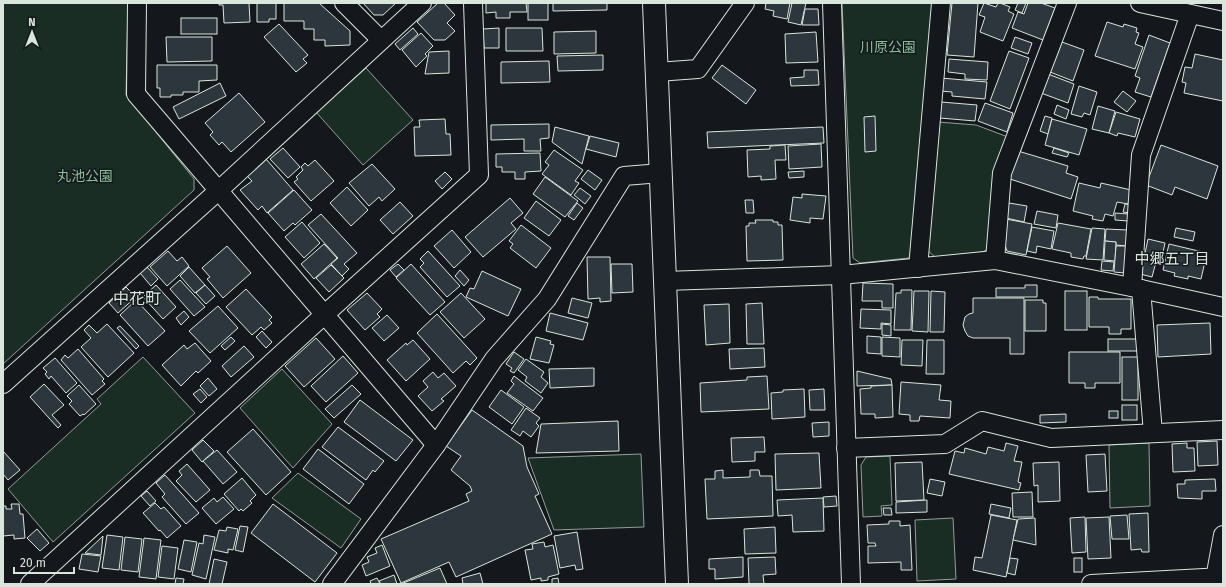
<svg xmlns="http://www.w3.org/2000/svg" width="1226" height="587" font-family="'Fira Sans','Noto Sans JP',sans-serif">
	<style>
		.green { fill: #1a2d24; stroke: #939e99 }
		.building { fill: #2c363c; stroke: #d8e6dc }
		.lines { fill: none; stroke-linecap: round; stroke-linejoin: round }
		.street-casing { stroke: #d8e6dc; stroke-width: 20 }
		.secondary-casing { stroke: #d8e6dc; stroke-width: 24 }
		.street { stroke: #14181c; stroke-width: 18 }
		.secondary { stroke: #14181c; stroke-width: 22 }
		.labels { text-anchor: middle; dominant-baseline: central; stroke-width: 3; stroke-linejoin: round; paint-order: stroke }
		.park-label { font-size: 14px; fill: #8ac095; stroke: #14181c }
		.neighbourhood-label { font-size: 15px; fill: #d8e6dc; stroke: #14181c }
		.quarter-label { font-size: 16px; fill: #d8e6dc; stroke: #14181c }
	</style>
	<rect width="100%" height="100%" fill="#14181c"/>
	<!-- green -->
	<g class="green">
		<path d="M 3,3 L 128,3 L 126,95 L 194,179 L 194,190 L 3,364 Z"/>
		<path d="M 842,3 L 935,3 L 913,250 L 909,258 L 860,263 L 853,258 Z"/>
		<path d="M 366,68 L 413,120 L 363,165 L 316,112 Z"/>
		<path d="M 938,122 L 976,125 L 1008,137 L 990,247 L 983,252 L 935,257 L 926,249 Z"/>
		<path d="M 143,357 L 195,413 L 53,542 L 8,489 L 101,404 L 97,399 Z"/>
		<path d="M 282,369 L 332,424 L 293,468 L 240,408 Z"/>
		<path d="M 1149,443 L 1150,506 L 1110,508 L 1109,445 Z"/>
		<path d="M 641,454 L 644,527 L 554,530 L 528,458 Z"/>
		<path d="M 890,456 L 892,505 L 881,506 L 882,516 L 863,517 L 861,465 L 866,457 Z"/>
		<path d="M 298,473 L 361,519 L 341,548 L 272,498 Z"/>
		<path d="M 953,518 L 956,579 L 917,581 L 915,520 Z"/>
	</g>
	<!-- building -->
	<g class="building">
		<path d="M 219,3 L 249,3 L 250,22 L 224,23 L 223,5 L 219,5 Z"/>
		<path d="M 257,3 L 276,3 L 276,19 L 269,19 L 269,22 L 257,22 Z"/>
		<path d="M 284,3 L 319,3 L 350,31 L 350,45 L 325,46 L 325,40 L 314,40 L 314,29 L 304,29 L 304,21 L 284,21 Z"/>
		<path d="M 363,3 L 396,3 L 383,15 L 374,15 Z"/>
		<path d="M 438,3 L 444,3 L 455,15 L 447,23 L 455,31 L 445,40 L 434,40 L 417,22 Z"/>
		<path d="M 486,3 L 526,3 L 527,12 L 510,12 L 510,18 L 496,18 L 496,12 L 486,13 Z"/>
		<rect x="528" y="3" width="20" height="17"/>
		<path d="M 553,3 L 607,3 L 607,10 L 553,11 Z"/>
		<path d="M 766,3 L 790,3 L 787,19 L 773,16 L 774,11 L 765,9 Z"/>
		<path d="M 792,3 L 806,3 L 801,25 L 788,22 Z"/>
		<path d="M 952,3 L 978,3 L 974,57 L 947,55 Z"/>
		<path d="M 984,3 L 996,7 L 998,3 L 1000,3 L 1010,7 L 1008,11 L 1014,14 L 1003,41 L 980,32 L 985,17 L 979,15 Z"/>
		<path d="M 1018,3 L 1026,3 L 1022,13 L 1015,10 Z"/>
		<path d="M 1028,3 L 1041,3 L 1055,8 L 1043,40 L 1012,28 L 1018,12 L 1024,14 Z"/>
		<path d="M 805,9 L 818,9 L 819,25 L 802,25 Z"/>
		<rect x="181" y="18" width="36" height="16"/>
		<path d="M 1107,22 L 1123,27 L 1124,24 L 1137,28 L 1136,32 L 1139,33 L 1135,44 L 1143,47 L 1135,69 L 1095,56 Z"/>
		<path d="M 279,24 L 308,55 L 303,59 L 307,63 L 296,72 L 264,37 Z"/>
		<path d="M 413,28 L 418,34 L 400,50 L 395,44 Z"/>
		<path d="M 499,28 L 499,48 L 484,48 L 483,29 Z"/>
		<path d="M 506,28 L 542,28 L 543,51 L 506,51 Z"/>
		<path d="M 596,31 L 596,53 L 554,54 L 554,32 Z"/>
		<path d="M 816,32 L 818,62 L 786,63 L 785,34 Z"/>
		<path d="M 421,33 L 433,46 L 425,54 L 427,56 L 416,67 L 402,50 Z"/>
		<path d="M 1149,35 L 1170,43 L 1151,97 L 1135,92 L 1140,78 L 1135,76 Z"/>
		<path d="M 166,37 L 212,37 L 212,61 L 167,62 Z"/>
		<path d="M 1015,37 L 1032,43 L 1028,54 L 1011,48 Z"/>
		<path d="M 1062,42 L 1084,50 L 1073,81 L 1050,72 Z"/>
		<path d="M 449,51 L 449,73 L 425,74 L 429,52 Z"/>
		<path d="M 1009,51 L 1029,58 L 1010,109 L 990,101 Z"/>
		<path d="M 1195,54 L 1223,60 L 1223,101 L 1184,93 L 1186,83 L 1182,82 L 1185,67 L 1192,68 Z"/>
		<path d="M 603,55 L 603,70 L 558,71 L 557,56 Z"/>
		<path d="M 949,59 L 988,62 L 987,80 L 965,79 L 965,74 L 948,72 Z"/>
		<path d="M 549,61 L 550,82 L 501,83 L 501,62 Z"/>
		<path d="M 157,65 L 217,65 L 217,80 L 199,81 L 199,92 L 183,92 L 183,95 L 171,95 L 171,97 L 160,97 L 160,88 L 157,88 Z"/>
		<path d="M 722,65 L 756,90 L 746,104 L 712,78 Z"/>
		<path d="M 804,70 L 818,70 L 819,85 L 791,86 L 790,78 L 804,77 Z"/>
		<path d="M 1048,74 L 1074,84 L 1068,103 L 1041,93 Z"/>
		<path d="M 941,78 L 987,82 L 985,99 L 952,96 L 952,92 L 940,91 Z"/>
		<path d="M 220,83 L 226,96 L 179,119 L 173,107 Z"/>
		<path d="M 1079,86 L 1097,92 L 1090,115 L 1084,113 L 1082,117 L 1071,114 Z"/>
		<path d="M 1123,91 L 1136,101 L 1127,112 L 1114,102 Z"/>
		<path d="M 239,93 L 265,122 L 231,152 L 222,142 L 219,145 L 210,135 L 213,132 L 205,123 Z"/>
		<path d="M 941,102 L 977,105 L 975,121 L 940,118 Z"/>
		<path d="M 985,103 L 1013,113 L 1007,132 L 978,121 Z"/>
		<path d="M 1057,105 L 1069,110 L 1066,119 L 1054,114 Z"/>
		<path d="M 1098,106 L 1115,111 L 1109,133 L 1092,129 Z"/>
		<path d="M 1116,112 L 1140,119 L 1135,137 L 1118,133 L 1117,136 L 1109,133 Z"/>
		<path d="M 875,116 L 876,151 L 865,152 L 864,117 Z"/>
		<path d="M 1045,116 L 1052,118 L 1048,134 L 1040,131 Z"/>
		<path d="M 445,119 L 446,134 L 450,134 L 451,155 L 415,156 L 414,127 L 420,127 L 419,120 Z"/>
		<path d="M 1052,119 L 1087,129 L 1079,155 L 1045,145 Z"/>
		<path d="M 549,124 L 549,138 L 540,139 L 541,151 L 524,151 L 524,139 L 491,140 L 491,125 Z"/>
		<path d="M 555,127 L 589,136 L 582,164 L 552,142 Z"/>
		<path d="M 823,127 L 824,143 L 708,148 L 707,132 Z"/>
		<path d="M 590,136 L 619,143 L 616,157 L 586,149 Z"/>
		<path d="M 821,144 L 822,167 L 789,169 L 788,146 Z"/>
		<path d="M 785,145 L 786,160 L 775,160 L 776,179 L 761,180 L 761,176 L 748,177 L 747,150 L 770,149 L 770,146 Z"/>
		<path d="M 1161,145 L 1218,166 L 1207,199 L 1175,187 L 1172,195 L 1146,185 Z"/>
		<path d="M 283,148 L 300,167 L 288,178 L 270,159 Z"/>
		<path d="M 1054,148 L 1069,153 L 1067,157 L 1052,153 Z"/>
		<path d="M 554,150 L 583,170 L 575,181 L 579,183 L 571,195 L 542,174 L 549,165 L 545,162 Z"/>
		<path d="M 1018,151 L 1068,166 L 1066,173 L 1078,177 L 1071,199 L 1010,179 Z"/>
		<path d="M 540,153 L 541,171 L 525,172 L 525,179 L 515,179 L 515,172 L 502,172 L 502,167 L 496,167 L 496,154 Z"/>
		<path d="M 266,159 L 293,190 L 267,213 L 262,206 L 258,210 L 240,190 L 252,181 L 247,176 Z"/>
		<path d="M 315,160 L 334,181 L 311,201 L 294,182 L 298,179 L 296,177 L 303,170 L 301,167 L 305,163 L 308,166 Z"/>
		<path d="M 372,164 L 395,189 L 382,201 L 379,197 L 369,206 L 349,183 Z"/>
		<path d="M 588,170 L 602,180 L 595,190 L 581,179 Z"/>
		<path d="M 804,171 L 804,177 L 789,178 L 788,172 Z"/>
		<path d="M 445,172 L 452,179 L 442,189 L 435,181 Z"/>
		<path d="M 545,177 L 578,201 L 565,217 L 533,194 Z"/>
		<path d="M 1079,183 L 1100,188 L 1101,183 L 1131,190 L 1128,204 L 1117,202 L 1113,216 L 1105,214 L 1103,221 L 1092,219 L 1093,216 L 1073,211 Z"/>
		<path d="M 347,187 L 368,210 L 351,226 L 330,203 Z"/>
		<path d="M 580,188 L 591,196 L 585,204 L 574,195 Z"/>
		<path d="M 294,190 L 312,210 L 295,225 L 293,223 L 284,231 L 268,213 Z"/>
		<path d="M 802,194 L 826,196 L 823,219 L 810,218 L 810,223 L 790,220 L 793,197 L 802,198 Z"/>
		<path d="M 510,198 L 523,213 L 511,223 L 516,229 L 483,257 L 465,237 Z"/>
		<path d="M 745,200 L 753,200 L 754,213 L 746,213 Z"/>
		<path d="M 536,201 L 561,220 L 549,236 L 524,218 Z"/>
		<path d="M 400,202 L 413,216 L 393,234 L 380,220 Z"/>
		<path d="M 577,203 L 583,208 L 574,220 L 568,216 Z"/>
		<path d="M 1009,203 L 1027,206 L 1024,222 L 1006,218 Z"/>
		<path d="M 1125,204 L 1132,205 L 1130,213 L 1123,212 Z"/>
		<path d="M 1037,211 L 1058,215 L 1056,228 L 1034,224 Z"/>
		<path d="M 1115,213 L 1129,214 L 1128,221 L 1115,220 Z"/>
		<path d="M 321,214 L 357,253 L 344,264 L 349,269 L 342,276 L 331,264 L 338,258 L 308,225 Z"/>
		<path d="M 1006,219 L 1032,224 L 1026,255 L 1007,251 L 1004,242 Z"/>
		<path d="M 755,220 L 773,220 L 773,222 L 778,222 L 778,225 L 782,225 L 783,260 L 747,261 L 746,226 L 749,226 L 749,223 L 756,223 Z"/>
		<path d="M 302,222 L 320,243 L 304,258 L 285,237 Z"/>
		<path d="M 1058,223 L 1091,229 L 1086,256 L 1084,256 L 1083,259 L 1071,257 L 1071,253 L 1052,249 Z"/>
		<path d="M 521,225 L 551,248 L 536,268 L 510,248 L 513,244 L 509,241 Z"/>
		<path d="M 1032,227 L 1054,231 L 1051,249 L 1037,246 L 1036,253 L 1027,251 Z"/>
		<path d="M 1092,228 L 1105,229 L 1103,260 L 1086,259 Z"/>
		<path d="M 1176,228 L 1195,232 L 1193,241 L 1174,237 Z"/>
		<path d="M 1106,229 L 1128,230 L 1127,246 L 1116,245 L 1116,242 L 1105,241 Z"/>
		<path d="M 452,230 L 471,252 L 454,268 L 434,246 Z"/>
		<path d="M 1148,239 L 1165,243 L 1161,262 L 1144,258 Z"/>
		<path d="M 1105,241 L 1116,242 L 1115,261 L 1104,260 Z"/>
		<path d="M 324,244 L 337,258 L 314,279 L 301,264 Z"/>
		<path d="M 1169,244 L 1207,253 L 1201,279 L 1188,276 L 1188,279 L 1174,276 L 1175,273 L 1163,270 Z"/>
		<path d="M 227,246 L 251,273 L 223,298 L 207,279 L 210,277 L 202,268 Z"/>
		<path d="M 1116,246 L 1127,246 L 1125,273 L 1114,272 Z"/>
		<path d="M 168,251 L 177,261 L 182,257 L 189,266 L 167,286 L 150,267 Z"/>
		<path d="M 428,251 L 460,286 L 447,297 L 420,267 L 424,263 L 420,259 Z"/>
		<path d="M 587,257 L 610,257 L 611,301 L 600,302 L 600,298 L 588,299 Z"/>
		<path d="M 1143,259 L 1156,262 L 1152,277 L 1140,274 Z"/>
		<path d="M 1102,261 L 1114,262 L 1113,271 L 1101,270 Z"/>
		<path d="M 398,264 L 404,270 L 396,277 L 390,270 Z"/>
		<path d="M 411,264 L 445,302 L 430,315 L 396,278 Z"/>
		<path d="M 611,264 L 632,264 L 633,292 L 612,293 Z"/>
		<path d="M 331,265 L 344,278 L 329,292 L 316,278 Z"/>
		<path d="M 147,267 L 158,279 L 151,286 L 140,273 Z"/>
		<path d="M 189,267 L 205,285 L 195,293 L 180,276 Z"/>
		<path d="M 460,270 L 469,280 L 464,286 L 455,276 Z"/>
		<path d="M 482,271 L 521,289 L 508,316 L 466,297 L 470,288 L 474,289 Z"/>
		<path d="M 180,280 L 205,307 L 194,316 L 170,289 Z"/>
		<path d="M 863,283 L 893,284 L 893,308 L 882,308 L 882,301 L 862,301 Z"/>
		<path d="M 156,285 L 176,307 L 163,319 L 143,297 Z"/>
		<path d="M 205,285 L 215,296 L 206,304 L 196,293 Z"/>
		<path d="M 1025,285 L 1037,285 L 1037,297 L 996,297 L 996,288 L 1025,288 Z"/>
		<path d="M 126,287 L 136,297 L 118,313 L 109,303 Z"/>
		<path d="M 246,289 L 272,317 L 269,320 L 272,323 L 264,330 L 261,327 L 252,335 L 226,307 Z"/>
		<path d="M 901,290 L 912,290 L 911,330 L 894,330 L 896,293 L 901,293 Z"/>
		<path d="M 914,291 L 929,291 L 928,332 L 912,331 Z"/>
		<path d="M 931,291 L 945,292 L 944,332 L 930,332 Z"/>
		<rect x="1065" y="291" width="22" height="39"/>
		<path d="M 367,293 L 382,309 L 377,314 L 380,317 L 365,330 L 347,310 Z"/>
		<path d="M 461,293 L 485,319 L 464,338 L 440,312 Z"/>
		<path d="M 1089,297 L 1098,297 L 1098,299 L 1131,299 L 1131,329 L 1121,329 L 1121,334 L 1109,334 L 1109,327 L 1089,327 Z"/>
		<path d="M 572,298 L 592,303 L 588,318 L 568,313 Z"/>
		<path d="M 973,298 L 1024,298 L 1024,354 L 1010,354 L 1010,338 L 973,338 L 968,336 L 965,331 L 963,325 L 965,317 L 969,314 L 973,313 Z"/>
		<path d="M 136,300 L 165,331 L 148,346 L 120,315 Z"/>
		<path d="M 1025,300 L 1043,300 L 1043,303 L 1046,303 L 1046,331 L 1025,331 Z"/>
		<path d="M 762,303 L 764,344 L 747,344 L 746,304 Z"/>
		<path d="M 729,304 L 730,343 L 706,345 L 704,305 Z"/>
		<path d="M 218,306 L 238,328 L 210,353 L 189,331 Z"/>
		<path d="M 861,309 L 891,310 L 891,324 L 881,323 L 881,329 L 860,328 Z"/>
		<path d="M 184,311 L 189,317 L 181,325 L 176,318 Z"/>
		<path d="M 550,313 L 588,323 L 583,340 L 546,331 Z"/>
		<path d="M 437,314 L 477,358 L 470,365 L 466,361 L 453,373 L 417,333 Z"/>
		<path d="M 387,315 L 399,328 L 384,341 L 372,328 Z"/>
		<path d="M 1210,323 L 1211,354 L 1158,357 L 1157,325 Z"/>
		<path d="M 107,324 L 134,353 L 108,377 L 81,347 L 91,338 L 84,330 L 89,325 L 97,333 Z"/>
		<path d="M 882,324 L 891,325 L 891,336 L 882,335 Z"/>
		<path d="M 120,326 L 139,346 L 136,349 L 117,328 Z"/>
		<path d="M 262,331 L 272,342 L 266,348 L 256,337 Z"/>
		<path d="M 867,336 L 881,337 L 881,354 L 867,353 Z"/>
		<path d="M 231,337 L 235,341 L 225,350 L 221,346 Z"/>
		<path d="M 536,337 L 551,341 L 550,344 L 554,345 L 549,363 L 530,359 Z"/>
		<path d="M 882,337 L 900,338 L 900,357 L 882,356 Z"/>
		<path d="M 316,338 L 335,359 L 304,387 L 285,366 Z"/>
		<rect x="1108" y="339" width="30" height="12"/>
		<path d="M 413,340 L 430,359 L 406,381 L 387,360 L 406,343 L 407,345 Z"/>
		<path d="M 902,340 L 923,340 L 922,366 L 901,365 Z"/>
		<path d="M 927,340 L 944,340 L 944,374 L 926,374 Z"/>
		<path d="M 195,343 L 211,361 L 198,373 L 196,371 L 181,386 L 162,365 L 184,345 L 187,349 Z"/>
		<path d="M 244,346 L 254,357 L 231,377 L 222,366 Z"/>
		<path d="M 764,348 L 765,367 L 730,369 L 729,349 Z"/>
		<path d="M 78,349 L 104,379 L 102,381 L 105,384 L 92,395 L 61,360 L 65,355 L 68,358 Z"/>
		<path d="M 514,352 L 524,359 L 514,373 L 510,371 L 512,368 L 506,364 Z"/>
		<path d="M 1069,352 L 1120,352 L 1120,383 L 1095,383 L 1095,388 L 1085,388 L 1085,383 L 1069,383 Z"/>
		<path d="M 343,356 L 358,373 L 326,402 L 311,386 Z"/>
		<rect x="1122" y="357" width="16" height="43"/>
		<path d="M 55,358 L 77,383 L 66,393 L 51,376 L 49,379 L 45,374 L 47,372 L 43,368 Z"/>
		<path d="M 526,359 L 544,372 L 541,377 L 548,383 L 541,393 L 525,381 L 527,377 L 518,370 Z"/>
		<path d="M 594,368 L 594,386 L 550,388 L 549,369 Z"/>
		<path d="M 857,371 L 891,379 L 892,385 L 857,386 Z"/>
		<path d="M 433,372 L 438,378 L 444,373 L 456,386 L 441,399 L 444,401 L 432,411 L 418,396 L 428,387 L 423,381 Z"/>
		<path d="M 514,376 L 543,398 L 533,411 L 507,393 L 514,384 L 511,381 Z"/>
		<path d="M 767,376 L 769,409 L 701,412 L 700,383 L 747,380 L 747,377 Z"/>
		<path d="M 208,378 L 217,389 L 209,396 L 200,386 Z"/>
		<path d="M 901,382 L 941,385 L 939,400 L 951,401 L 950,418 L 920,416 L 919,421 L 910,421 L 910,415 L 899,414 Z"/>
		<path d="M 44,384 L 64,405 L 52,415 L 61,425 L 58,428 L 30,397 Z"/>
		<path d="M 79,385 L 96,404 L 84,415 L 83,414 L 80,416 L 69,404 L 72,401 L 67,396 Z"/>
		<path d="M 352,385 L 361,394 L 334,418 L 325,409 Z"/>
		<path d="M 892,385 L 893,417 L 875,418 L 875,414 L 861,414 L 860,389 L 871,388 L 871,386 Z"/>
		<path d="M 200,389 L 207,397 L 201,403 L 193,394 Z"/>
		<path d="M 804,389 L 805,417 L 772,419 L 771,393 L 783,392 L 783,390 Z"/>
		<path d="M 824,389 L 825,410 L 810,410 L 809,390 Z"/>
		<path d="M 501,390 L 524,407 L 512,424 L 489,407 Z"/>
		<path d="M 360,400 L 413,440 L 396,461 L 344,422 Z"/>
		<rect x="1122" y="405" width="15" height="15"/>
		<path d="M 526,408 L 540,418 L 536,423 L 539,426 L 531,437 L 523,431 L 520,436 L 511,430 Z"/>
		<path d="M 472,410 L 523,446 L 527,467 L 539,494 L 535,496 L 552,534 L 456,577 L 449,562 L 401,583 L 381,539 L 469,501 L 466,494 L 472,491 L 470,486 L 451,470 L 461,456 L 446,446 Z"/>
		<rect x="1109" y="411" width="9" height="7"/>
		<path d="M 1066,414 L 1066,422 L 1040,423 L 1040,415 Z"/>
		<path d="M 618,421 L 619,451 L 536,453 L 541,424 Z"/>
		<path d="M 829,422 L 829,436 L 813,437 L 812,423 Z"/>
		<path d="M 338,427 L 384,461 L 375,472 L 373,470 L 366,480 L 322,447 Z"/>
		<path d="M 253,429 L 291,472 L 266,495 L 227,452 Z"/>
		<path d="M 764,437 L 765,452 L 755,452 L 755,461 L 732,462 L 731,438 Z"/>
		<path d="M 203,440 L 214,451 L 202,462 L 192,450 Z"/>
		<path d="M 1217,441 L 1218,465 L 1198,466 L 1197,442 Z"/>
		<path d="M 1006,443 L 1018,446 L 1014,461 L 1022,462 L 1018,482 L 1021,483 L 1019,490 L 949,474 L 955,451 L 964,453 L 965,448 L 986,454 L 988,447 L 1004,451 Z"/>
		<path d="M 1187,443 L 1187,448 L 1194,448 L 1195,471 L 1173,472 L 1172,444 Z"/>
		<path d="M 318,449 L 364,484 L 349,504 L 303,469 Z"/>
		<path d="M 217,450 L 237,472 L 223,484 L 203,461 Z"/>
		<path d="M 3,451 L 20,470 L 8,480 L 3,474 Z"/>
		<path d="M 819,453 L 821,488 L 776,490 L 775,454 Z"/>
		<path d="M 1105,454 L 1107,491 L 1088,492 L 1086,455 Z"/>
		<path d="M 922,462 L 924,500 L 896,501 L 895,463 Z"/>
		<path d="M 1059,462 L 1060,501 L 1038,502 L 1038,485 L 1034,486 L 1033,463 Z"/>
		<path d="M 187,464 L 210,490 L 196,502 L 176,481 L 182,475 L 179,471 Z"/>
		<path d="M 723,470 L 723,478 L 750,477 L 750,470 L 759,470 L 760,476 L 772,476 L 773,516 L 707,519 L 705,479 L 715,479 L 715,471 Z"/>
		<path d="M 165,475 L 199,513 L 186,524 L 162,497 L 165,494 L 156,483 Z"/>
		<path d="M 242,478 L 256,495 L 250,501 L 252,503 L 243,511 L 241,509 L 239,511 L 224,494 Z"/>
		<path d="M 930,479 L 945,482 L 942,496 L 927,493 Z"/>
		<path d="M 1215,479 L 1216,491 L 1202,491 L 1202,499 L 1178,498 L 1177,484 L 1185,484 L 1185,480 Z"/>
		<path d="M 147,491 L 156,501 L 150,506 L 141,496 Z"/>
		<path d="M 1032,492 L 1033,517 L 1013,517 L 1012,493 Z"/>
		<path d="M 836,496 L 837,506 L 824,507 L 823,497 Z"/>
		<path d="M 223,497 L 234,509 L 216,524 L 202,508 L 214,498 L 217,502 Z"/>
		<path d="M 823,498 L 824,531 L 793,532 L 792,515 L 778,516 L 777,500 Z"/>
		<path d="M 927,500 L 927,512 L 896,513 L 896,502 Z"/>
		<path d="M 155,503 L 161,509 L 164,507 L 181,526 L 167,538 L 160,530 L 159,531 L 143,513 Z"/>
		<path d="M 11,504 L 19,504 L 20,514 L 23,514 L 25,538 L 14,539 L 14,535 L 3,536 L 3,506 L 6,506 L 6,509 L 12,509 Z"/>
		<path d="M 273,504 L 337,553 L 315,582 L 251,533 Z"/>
		<path d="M 991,504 L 1011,508 L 1009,518 L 989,514 Z"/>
		<path d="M 883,508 L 891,508 L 892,515 L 884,515 Z"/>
		<path d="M 1148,513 L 1149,552 L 1142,552 L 1141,549 L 1131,550 L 1129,514 Z"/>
		<path d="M 991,515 L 1017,520 L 1006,577 L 973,570 L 975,557 L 982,558 Z"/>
		<path d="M 1127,515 L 1129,539 L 1112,539 L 1110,516 Z"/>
		<path d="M 1085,517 L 1086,552 L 1072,553 L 1070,518 Z"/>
		<path d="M 1109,517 L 1111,558 L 1088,559 L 1086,518 Z"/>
		<path d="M 1035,518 L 1036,545 L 1013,540 L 1018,519 Z"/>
		<path d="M 889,521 L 900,521 L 900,526 L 910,525 L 912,570 L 901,570 L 901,562 L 868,563 L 868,546 L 876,546 L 875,543 L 868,543 L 867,525 L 889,524 Z"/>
		<path d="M 240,526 L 248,527 L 243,552 L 235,550 Z"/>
		<path d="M 227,527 L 238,529 L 233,550 L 228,549 L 228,553 L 214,550 L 219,530 L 226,531 Z"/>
		<path d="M 775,527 L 776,553 L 745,554 L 744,529 Z"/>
		<path d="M 37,529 L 49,543 L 40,551 L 27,538 Z"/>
		<path d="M 577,532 L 583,569 L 576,570 L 575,565 L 560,568 L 554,536 Z"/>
		<path d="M 107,535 L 123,537 L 119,570 L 102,568 Z"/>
		<path d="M 204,535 L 215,537 L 206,579 L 192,575 L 199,543 L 203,544 Z"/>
		<path d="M 103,536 L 101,555 L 85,553 Z"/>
		<path d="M 125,537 L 142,539 L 138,572 L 121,570 Z"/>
		<path d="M 144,538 L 161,540 L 156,579 L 139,577 Z"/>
		<path d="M 184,540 L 197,542 L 191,572 L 178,569 Z"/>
		<path d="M 544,542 L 545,547 L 553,545 L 559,574 L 548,577 L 548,580 L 541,581 L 541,578 L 531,580 L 525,550 L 533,549 L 532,544 Z"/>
		<path d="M 382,545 L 390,566 L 366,576 L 362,565 L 369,562 L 367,557 L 377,553 L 375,548 Z"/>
		<path d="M 162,546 L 178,548 L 174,579 L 158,577 Z"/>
		<path d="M 82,554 L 101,556 L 98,572 L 79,569 Z"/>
		<path d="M 743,557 L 743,577 L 715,579 L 715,569 L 709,569 L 709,559 Z"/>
		<path d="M 775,557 L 776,574 L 763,575 L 764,584 L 749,584 L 748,558 Z"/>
		<path d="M 1010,558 L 1018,559 L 1015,575 L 1007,573 Z"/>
		<rect x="1074" y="558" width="8" height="14"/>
		<path d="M 214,559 L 227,562 L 222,584 L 209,584 Z"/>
		<path d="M 440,568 L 447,584 L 401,584 Z"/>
		<path d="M 480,573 L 483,584 L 463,584 L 462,578 Z"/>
		<path d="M 394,575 L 397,584 L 381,584 L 379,581 Z"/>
		<path d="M 176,578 L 184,579 L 183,584 L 175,584 Z"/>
		<path d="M 377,578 L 380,584 L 371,584 L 370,581 Z"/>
		<path d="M 558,578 L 559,584 L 552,584 L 552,579 Z"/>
	</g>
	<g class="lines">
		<defs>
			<g id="street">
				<path d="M 137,3 L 136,94 L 436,445"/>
				<path d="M 344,3 L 381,40"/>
				<path d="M 832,3 L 851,584"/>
				<path d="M 1140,3 L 1223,21"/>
				<path d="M 657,72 L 698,69 L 745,3"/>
				<path d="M 995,260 L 1002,173 L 1067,3"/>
				<path d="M 918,268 L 941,3"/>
				<path d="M 665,281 L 841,275 L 995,260 L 1141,289 L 1223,307"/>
				<path d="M 1132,287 L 1141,155 L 1190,14"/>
				<path d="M 1141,289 L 1153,433"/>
				<path d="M 3,384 L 218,191 L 422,3"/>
				<path d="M 846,448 L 945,444 L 982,421 L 1051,438 L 1223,430"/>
				<path d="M 30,584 L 324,315 L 479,175 L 473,3"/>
				<path d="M 332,584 L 436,445 L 494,359 L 547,299 L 624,176 L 661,173"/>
				<path d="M 1091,584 L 1223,577"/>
				<path d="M 1214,584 L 1223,535"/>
			</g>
			<path id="secondary" d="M 654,3 L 677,584"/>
		</defs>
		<!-- street casing -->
		<use href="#street" class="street-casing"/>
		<!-- secondary casing -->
		<use href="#secondary" class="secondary-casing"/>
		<!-- street -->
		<use href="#street" class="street"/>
		<!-- secondary -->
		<use href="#secondary" class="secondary"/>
	</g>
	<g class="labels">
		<!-- park labels -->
		<g class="park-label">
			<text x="888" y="47">川原公園</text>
			<text x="85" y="176">丸池公園</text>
		</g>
		<!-- neighbourhood labels -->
		<g class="neighbourhood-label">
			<text x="1172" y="259">中郷五丁目</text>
		</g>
		<!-- quarter labels -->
		<g class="quarter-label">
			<text x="137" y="298">中花町</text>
		</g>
	</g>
	<!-- border -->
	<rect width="1226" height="587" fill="none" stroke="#d8e6dc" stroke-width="8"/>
	<!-- north arrow -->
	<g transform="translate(32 32)" stroke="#14181c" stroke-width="3" paint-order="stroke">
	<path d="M0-3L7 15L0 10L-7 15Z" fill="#d8e6dc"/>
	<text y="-6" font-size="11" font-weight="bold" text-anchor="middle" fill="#d8e6dc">N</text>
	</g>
	<!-- scale -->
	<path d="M14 567v6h60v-6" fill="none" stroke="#d8e6dc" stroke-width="2"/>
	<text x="20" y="567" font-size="12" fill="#d8e6dc" stroke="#14181c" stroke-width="3" paint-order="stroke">20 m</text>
</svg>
